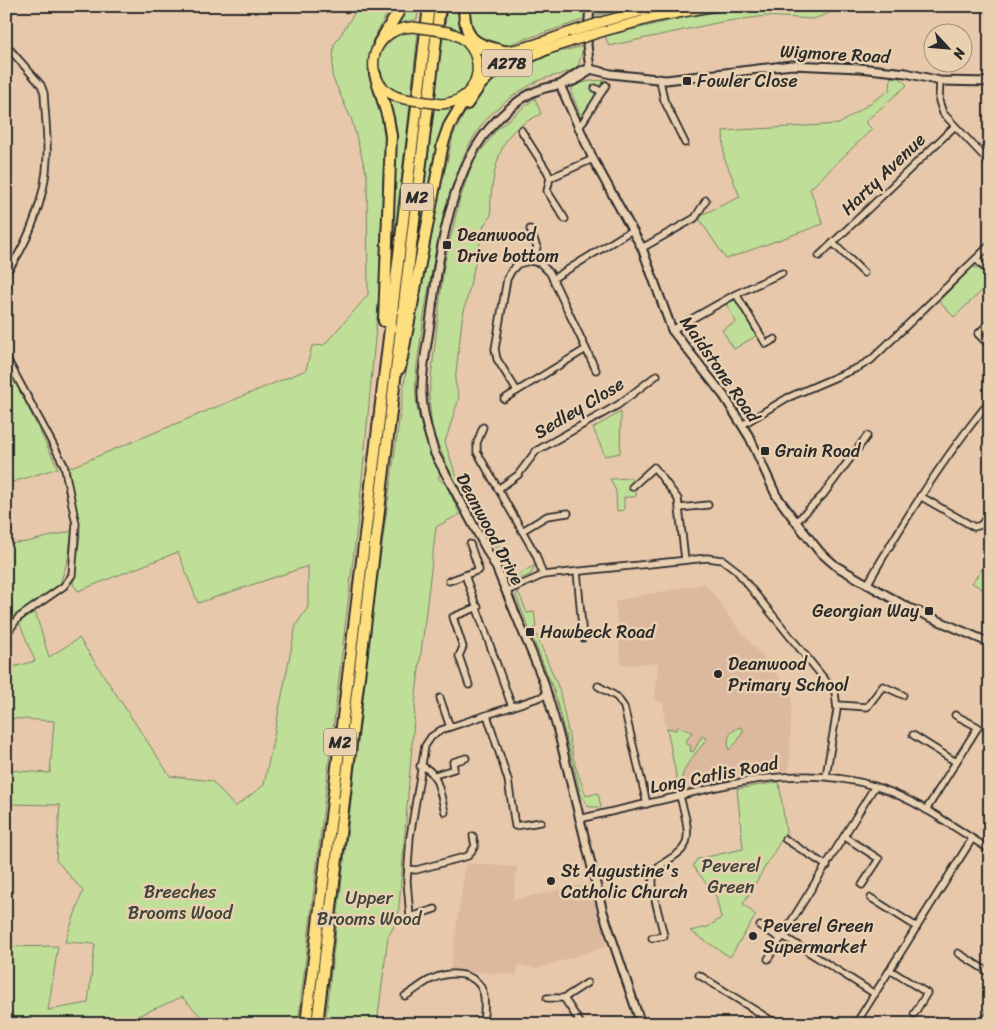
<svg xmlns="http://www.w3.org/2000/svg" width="996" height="1030" font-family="Sriracha,sans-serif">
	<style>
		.built { fill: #dcb89e }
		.green { fill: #bfde97; stroke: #758461 }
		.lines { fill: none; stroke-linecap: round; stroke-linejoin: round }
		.minor-casing { stroke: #2b2b2b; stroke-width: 9 }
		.tertiary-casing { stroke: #2b2b2b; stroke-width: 11 }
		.primary-casing { stroke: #2b2b2b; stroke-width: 12 }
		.motorway-casing { stroke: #2b2b2b; stroke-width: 14 }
		.minor { stroke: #e9d0b1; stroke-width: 5.5 }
		.tertiary { stroke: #e9d0b1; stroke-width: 7 }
		.primary { stroke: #fedf80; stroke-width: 9 }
		.motorway { stroke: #fedf80; stroke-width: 10 }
		.primary-bridge-casing { stroke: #2b2b2b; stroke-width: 12; stroke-linecap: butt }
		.primary-bridge { stroke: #fedf80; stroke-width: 9 }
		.poi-dot { fill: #2b2b2b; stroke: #e9d0b1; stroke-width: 2 }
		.labels { text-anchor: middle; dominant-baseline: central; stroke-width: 5; stroke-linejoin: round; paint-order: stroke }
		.shield { fill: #e9d0b1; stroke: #645c53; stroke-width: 1 }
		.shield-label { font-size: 16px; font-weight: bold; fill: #2b2b2b }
		.street-label { font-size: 18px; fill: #2b2b2b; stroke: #e9d0b1 }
		.poi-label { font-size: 18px; fill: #2b2b2b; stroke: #e9d0b1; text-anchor: start }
		.park-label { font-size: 18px; fill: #41463b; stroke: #e9d0b1 }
	</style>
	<rect width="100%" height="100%" fill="#e7c8ab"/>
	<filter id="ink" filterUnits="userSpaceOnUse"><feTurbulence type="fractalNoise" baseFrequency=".02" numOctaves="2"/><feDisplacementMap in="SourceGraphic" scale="10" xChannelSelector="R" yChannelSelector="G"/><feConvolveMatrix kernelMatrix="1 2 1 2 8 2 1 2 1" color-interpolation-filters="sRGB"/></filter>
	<g filter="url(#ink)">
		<!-- built -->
		<g class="built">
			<path d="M 705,583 L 734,623 L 792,692 L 789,770 L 741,777 L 735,778 L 730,774 L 721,777 L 722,782 L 679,792 L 666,728 L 663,702 L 655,701 L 658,663 L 621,665 L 615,601 Z"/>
			<path d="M 466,863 L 517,867 L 513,900 L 590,883 L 607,946 L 537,969 L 519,965 L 516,975 L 450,970 Z"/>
		</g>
		<!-- green -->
		<g class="green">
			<path d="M 359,6 L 391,6 L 372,42 L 368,70 L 385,123 L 379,295 L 360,501 L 298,1024 L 208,1024 L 182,997 L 119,1024 L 6,1024 L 6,947 L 58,946 L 48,1010 L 88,1003 L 95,944 L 65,942 L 83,891 L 56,860 L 60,805 L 6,804 L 6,770 L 50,773 L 54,721 L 6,718 L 6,669 L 35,661 L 19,622 L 35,611 L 49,657 L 79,638 L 170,776 L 212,781 L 235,807 L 264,785 L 296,625 L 308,607 L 308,566 L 198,603 L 178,552 L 78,591 L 73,584 L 80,536 L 69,468 L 306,370 L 312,346 L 324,345 L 368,295 L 367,176 L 352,121 L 332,76 L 334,45 Z"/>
			<path d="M 406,6 L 419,6 L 417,19 L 398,24 Z"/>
			<path d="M 447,6 L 461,6 L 459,24 L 462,33 L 454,27 L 445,26 Z"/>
			<path d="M 468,6 L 588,6 L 586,19 L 504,46 L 493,46 L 471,33 Z"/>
			<path d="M 593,6 L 639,6 L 592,16 Z"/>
			<path d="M 753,6 L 990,6 L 990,16 L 984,11 L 841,9 L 813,19 L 766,16 L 721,22 L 609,46 L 605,36 L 690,16 Z"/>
			<path d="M 404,32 L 418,33 L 411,96 C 405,95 397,94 392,91 C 365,72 380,43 404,32 Z"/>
			<path d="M 442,36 C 485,41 487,101 434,99 Z"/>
			<path d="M 584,46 L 578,66 C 566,75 553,75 540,80 C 521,89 505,101 490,115 C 448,159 433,263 423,322 C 420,347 414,373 416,398 C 418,425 430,449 441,473 L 438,478 L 446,485 L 460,514 L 436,527 L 416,695 L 398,919 L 388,937 L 377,1024 L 325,1024 L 375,595 L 410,342 L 434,217 L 453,136 L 463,116 L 489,78 L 550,54 Z"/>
			<path d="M 481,53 L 494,56 L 515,54 L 516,58 L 483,72 Z"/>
			<path d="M 891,77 L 900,78 L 907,85 L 865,122 L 872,129 L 810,189 L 823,224 L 726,259 L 700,220 L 703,214 L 740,197 L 724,157 L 723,131 L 839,124 L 890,90 Z"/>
			<path d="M 607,80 L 601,87 L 595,85 L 592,89 L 596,96 L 585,113 L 580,114 L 571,92 L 574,85 L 590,81 Z"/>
			<path d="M 384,96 L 396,103 L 410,105 L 390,276 L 393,165 Z"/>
			<path d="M 535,98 L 541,114 C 529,120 514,127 507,139 C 495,157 489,195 491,215 L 484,225 L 462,320 L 455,382 L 459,398 L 445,442 L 455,473 L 516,576 L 535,565 L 531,574 L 516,581 L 510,578 L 493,543 L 452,478 L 432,430 L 429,396 L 444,265 L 459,202 L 472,164 L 497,129 Z"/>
			<path d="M 459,106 L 450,122 L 415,263 L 434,108 Z"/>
			<path d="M 973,267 L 978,268 L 990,278 L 990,283 L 954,317 L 939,301 Z"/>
			<path d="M 735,300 L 756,336 L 734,349 L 722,330 L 736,322 L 726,304 Z"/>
			<path d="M 6,363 L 58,468 L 6,484 Z"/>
			<path d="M 621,412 L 620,453 L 605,456 L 593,428 Z"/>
			<path d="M 630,478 L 633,481 L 629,485 L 637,495 L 634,497 L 624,497 L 624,510 L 617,511 L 616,491 L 610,479 Z"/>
			<path d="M 72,531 L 68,559 L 60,584 L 23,610 L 6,629 L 6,544 L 27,542 Z"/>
			<path d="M 990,558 L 990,593 L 972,583 Z"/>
			<path d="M 518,591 L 527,613 L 534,612 L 536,626 L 534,629 L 559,689 L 575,765 L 586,796 L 598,793 L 601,807 L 589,807 L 581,795 L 554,691 L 516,596 Z"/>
			<path d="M 678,727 L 692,732 L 685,743 L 691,746 L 690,751 L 693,752 L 702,736 L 707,739 C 697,753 679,768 682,786 L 678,786 L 667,728 L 676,730 Z"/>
			<path d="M 740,727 L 744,730 L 737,742 L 729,750 C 727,737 728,733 740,727 Z"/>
			<path d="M 721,770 L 722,782 L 708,785 L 707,778 L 714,775 L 714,772 Z"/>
			<path d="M 779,782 L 786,832 L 743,904 L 756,915 L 730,957 L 690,931 L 708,927 L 721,918 L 716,896 L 693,866 L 697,859 L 743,849 L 737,789 Z"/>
		</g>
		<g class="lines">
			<defs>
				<g id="minor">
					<path d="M 6,45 L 41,85 L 44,93 C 45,114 48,136 47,158 C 46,195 29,243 6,273"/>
					<path d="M 660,80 L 664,100 L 685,143"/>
					<path d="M 940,81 L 939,101 L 943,113 L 990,163"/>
					<path d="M 595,88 L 602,92"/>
					<path d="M 579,128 L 606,85"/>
					<path d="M 521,130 L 547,171 L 550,178 L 547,191 L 565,219"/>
					<path d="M 550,178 L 593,159"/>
					<path d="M 530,229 L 537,247 L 534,261"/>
					<path d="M 833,243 L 864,273"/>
					<path d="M 642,248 L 695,218 L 706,200"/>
					<path d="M 819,256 L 954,127"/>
					<path d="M 976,259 L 990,273"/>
					<path d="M 554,278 L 632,230"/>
					<path d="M 736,294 L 766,344 L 775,339"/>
					<path d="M 672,330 L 736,294 L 782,273"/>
					<path d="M 985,341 L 978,334 L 990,322"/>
					<path d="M 6,357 L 64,465 L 76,524 L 72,575 L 64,586 L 18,618 L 6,635"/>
					<path d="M 517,391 L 497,359 L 495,349 L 507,279 L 512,270 L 518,264 L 530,261 L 540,263 L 550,273 L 596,370"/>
					<path d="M 504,399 L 586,349"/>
					<path d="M 742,425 L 787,398 L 857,368 L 871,360 L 990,245"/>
					<path d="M 483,427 L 477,443 L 477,452 L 536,555 L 543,575"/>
					<path d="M 632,487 L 654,467 L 678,499 L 685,560"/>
					<path d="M 498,489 L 518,475 L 536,451 L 618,405 L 657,375"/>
					<path d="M 920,496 L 974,527 L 981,525 L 990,513"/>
					<path d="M 680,508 L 708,505"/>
					<path d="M 796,522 L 823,495 L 867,436"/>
					<path d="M 522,531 L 547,516 L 568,513"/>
					<path d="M 577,571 L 583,638"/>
					<path d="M 465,575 L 512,707"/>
					<path d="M 449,581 L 479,570 L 470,544"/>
					<path d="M 867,585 C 904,520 943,458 990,401"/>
					<path d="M 507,591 L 543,575 L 707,558 L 723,560 L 736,570 L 835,692 L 837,710 L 826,776"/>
					<path d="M 469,685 L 459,656 L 463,647 L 453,617 L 478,607"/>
					<path d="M 598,686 L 617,697 L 624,707 L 647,804"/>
					<path d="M 440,698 L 450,727"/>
					<path d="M 838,705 L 867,707 L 883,686 L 903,695"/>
					<path d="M 487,715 L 508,780 L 515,826 L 541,822"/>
					<path d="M 913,735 L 956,762"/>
					<path d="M 420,766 C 439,770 440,795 445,812"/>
					<path d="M 435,775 L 454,769 L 453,762 L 466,758"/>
					<path d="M 926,810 L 978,727 L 955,715"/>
					<path d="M 579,819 C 610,812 641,805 671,798 C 740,781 808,764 877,787 C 917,800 954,827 990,850"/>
					<path d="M 845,837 L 879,859 L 862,885"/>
					<path d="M 785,839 L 827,866"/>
					<path d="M 408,869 L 416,870 L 468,856 L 475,846 L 473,836"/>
					<path d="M 871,898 L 917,927"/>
					<path d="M 435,909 L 410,917 L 407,881 L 410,837 L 425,746 L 431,737 L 441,730 L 547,695"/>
					<path d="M 760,926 L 781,939"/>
					<path d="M 783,936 L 875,994"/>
					<path d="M 652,938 L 664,936 C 661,921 651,892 653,878 C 657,858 685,859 687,838 C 689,825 683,809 680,796"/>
					<path d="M 958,953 L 990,973"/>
					<path d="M 768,959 L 875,786"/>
					<path d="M 890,970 L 927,993 L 914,1014"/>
					<path d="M 699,975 L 777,1024"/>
					<path d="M 405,996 C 415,991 422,983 432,979 C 449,971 476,971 483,992 C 486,1001 484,1014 483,1024"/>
					<path d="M 547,998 L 564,998 L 587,983"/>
					<path d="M 564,998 L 581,1024"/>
					<path d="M 857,1022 L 972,839"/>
					<path d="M 983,1024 L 990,1013"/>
				</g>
				<g id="tertiary">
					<path d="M 590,69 C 576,86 558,83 539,90 C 523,95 508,109 496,121 C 448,170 439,259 430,323 C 427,347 421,372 422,395 C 423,416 429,435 435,454 L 496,567 L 543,680 L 558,731 L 603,912 L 641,1024"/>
					<path d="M 590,69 L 587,45 L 590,6"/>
					<path d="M 560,85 L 593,159 L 642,248 L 672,330 L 724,396 L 750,438 L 776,495 L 796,522 L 819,551 L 836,566 L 907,607 L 990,643"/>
					<path d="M 560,85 L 580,71 L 590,69 L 611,74 L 666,80 L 792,65 L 859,68 L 906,73 L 940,81 L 990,82"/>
				</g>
				<g id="primary">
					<path d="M 605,21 L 661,6"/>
					<path d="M 604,31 L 656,17 L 715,6"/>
					<path d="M 471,45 C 503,61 539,42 571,32"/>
					<path d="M 540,52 L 569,42"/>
					<path d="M 475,82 L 486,72 L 507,63"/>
					<path d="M 405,99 C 359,90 365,28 413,27"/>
					<path d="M 441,104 C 485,102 491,44 448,32"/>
				</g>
				<g id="motorway">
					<path d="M 464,6 C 464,40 474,44 504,51"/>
					<path d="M 379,43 L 402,6"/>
					<path d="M 375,74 L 388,118 L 391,136 L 384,321"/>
					<path d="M 467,104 L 480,85 L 490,75 L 545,50"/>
					<path d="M 400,368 L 443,143 L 449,126 L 468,94"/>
					<path d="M 306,1024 L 429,6"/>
					<path d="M 317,1024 L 440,6"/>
				</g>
			</defs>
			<!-- minor casing -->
			<use href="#minor" class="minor-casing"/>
			<!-- tertiary casing -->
			<use href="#tertiary" class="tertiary-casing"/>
			<!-- primary casing -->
			<use href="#primary" class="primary-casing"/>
			<!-- motorway casing -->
			<use href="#motorway" class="motorway-casing"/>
			<!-- minor -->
			<use href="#minor" class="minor"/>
			<!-- tertiary -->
			<use href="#tertiary" class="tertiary"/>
			<!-- primary -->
			<use href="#primary" class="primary"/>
			<!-- motorway -->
			<use href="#motorway" class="motorway"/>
			<defs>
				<g id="primary-bridge">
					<path d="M 413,27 L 448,32"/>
					<path d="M 571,32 L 605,21"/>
					<path d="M 569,42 L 604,31"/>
					<path d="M 405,99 L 441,104"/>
				</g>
			</defs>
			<!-- primary-bridge casing -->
			<use href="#primary-bridge" class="primary-bridge-casing"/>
			<!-- primary-bridge -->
			<use href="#primary-bridge" class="primary-bridge"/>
		</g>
	</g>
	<!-- markers -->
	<g class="poi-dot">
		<rect x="682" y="76" width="10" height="10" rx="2.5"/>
		<rect x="442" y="240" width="10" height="10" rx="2.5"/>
		<rect x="760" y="446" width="10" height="10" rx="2.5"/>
		<rect x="924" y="606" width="10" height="10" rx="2.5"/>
		<rect x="525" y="627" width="10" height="10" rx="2.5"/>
		<circle cx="718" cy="674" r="5"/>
		<circle cx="551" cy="881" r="5"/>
		<circle cx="753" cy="936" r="5"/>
	</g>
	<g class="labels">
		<!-- shield labels -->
		<g class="shield">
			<rect x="482" y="49.5" width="50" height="27" rx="4"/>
			<rect x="401" y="183.5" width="32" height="27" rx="4"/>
			<rect x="324" y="728.5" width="32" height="27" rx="4"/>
		</g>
		<g class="shield-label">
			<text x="507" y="63">A278</text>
			<text x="417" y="197">M2</text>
			<text x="340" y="742">M2</text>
		</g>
		<!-- street labels -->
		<g class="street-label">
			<text transform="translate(835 54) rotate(3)">Wigmore Road</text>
			<text transform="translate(883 174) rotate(-44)">Harty Avenue</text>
			<text transform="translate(720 369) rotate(55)">Maidstone Road</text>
			<text transform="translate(579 408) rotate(-31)">Sedley Close</text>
			<text transform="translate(490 529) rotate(62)">Deanwood Drive</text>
			<text transform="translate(714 775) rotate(-11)">Long Catlis Road</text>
		</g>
		<!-- poi labels -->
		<g class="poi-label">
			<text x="697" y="81">Fowler Close</text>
			<text x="457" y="235">Deanwood<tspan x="457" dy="21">Drive bottom</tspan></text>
			<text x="775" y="451">Grain Road</text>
			<text x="919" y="611" text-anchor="end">Georgian Way</text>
			<text x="540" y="632">Hawbeck Road</text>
			<text x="728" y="664">Deanwood<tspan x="728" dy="21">Primary School</tspan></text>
			<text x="561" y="871">St Augustine's<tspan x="561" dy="21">Catholic Church</tspan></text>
			<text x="763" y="926">Peverel Green<tspan x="763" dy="21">Supermarket</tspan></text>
		</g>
		<!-- park labels -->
		<g class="park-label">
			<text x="731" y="866">Peverel<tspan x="731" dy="21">Green</tspan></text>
			<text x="180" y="892">Breeches<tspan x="180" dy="21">Brooms Wood</tspan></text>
			<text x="369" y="898">Upper<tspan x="369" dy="21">Brooms Wood</tspan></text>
		</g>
	</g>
	<!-- margin -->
	<rect width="996" height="1030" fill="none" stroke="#e9d0b1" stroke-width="25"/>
	<rect x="12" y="12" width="971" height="1005" fill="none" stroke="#2b2b2b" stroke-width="2" filter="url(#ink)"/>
	<!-- north arrow -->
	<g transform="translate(948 48) rotate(116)"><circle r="24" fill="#e9d0b1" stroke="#9d8e7b"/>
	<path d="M0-4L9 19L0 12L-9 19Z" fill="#2b2b2b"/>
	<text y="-8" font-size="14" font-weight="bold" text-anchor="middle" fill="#2b2b2b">N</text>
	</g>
</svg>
